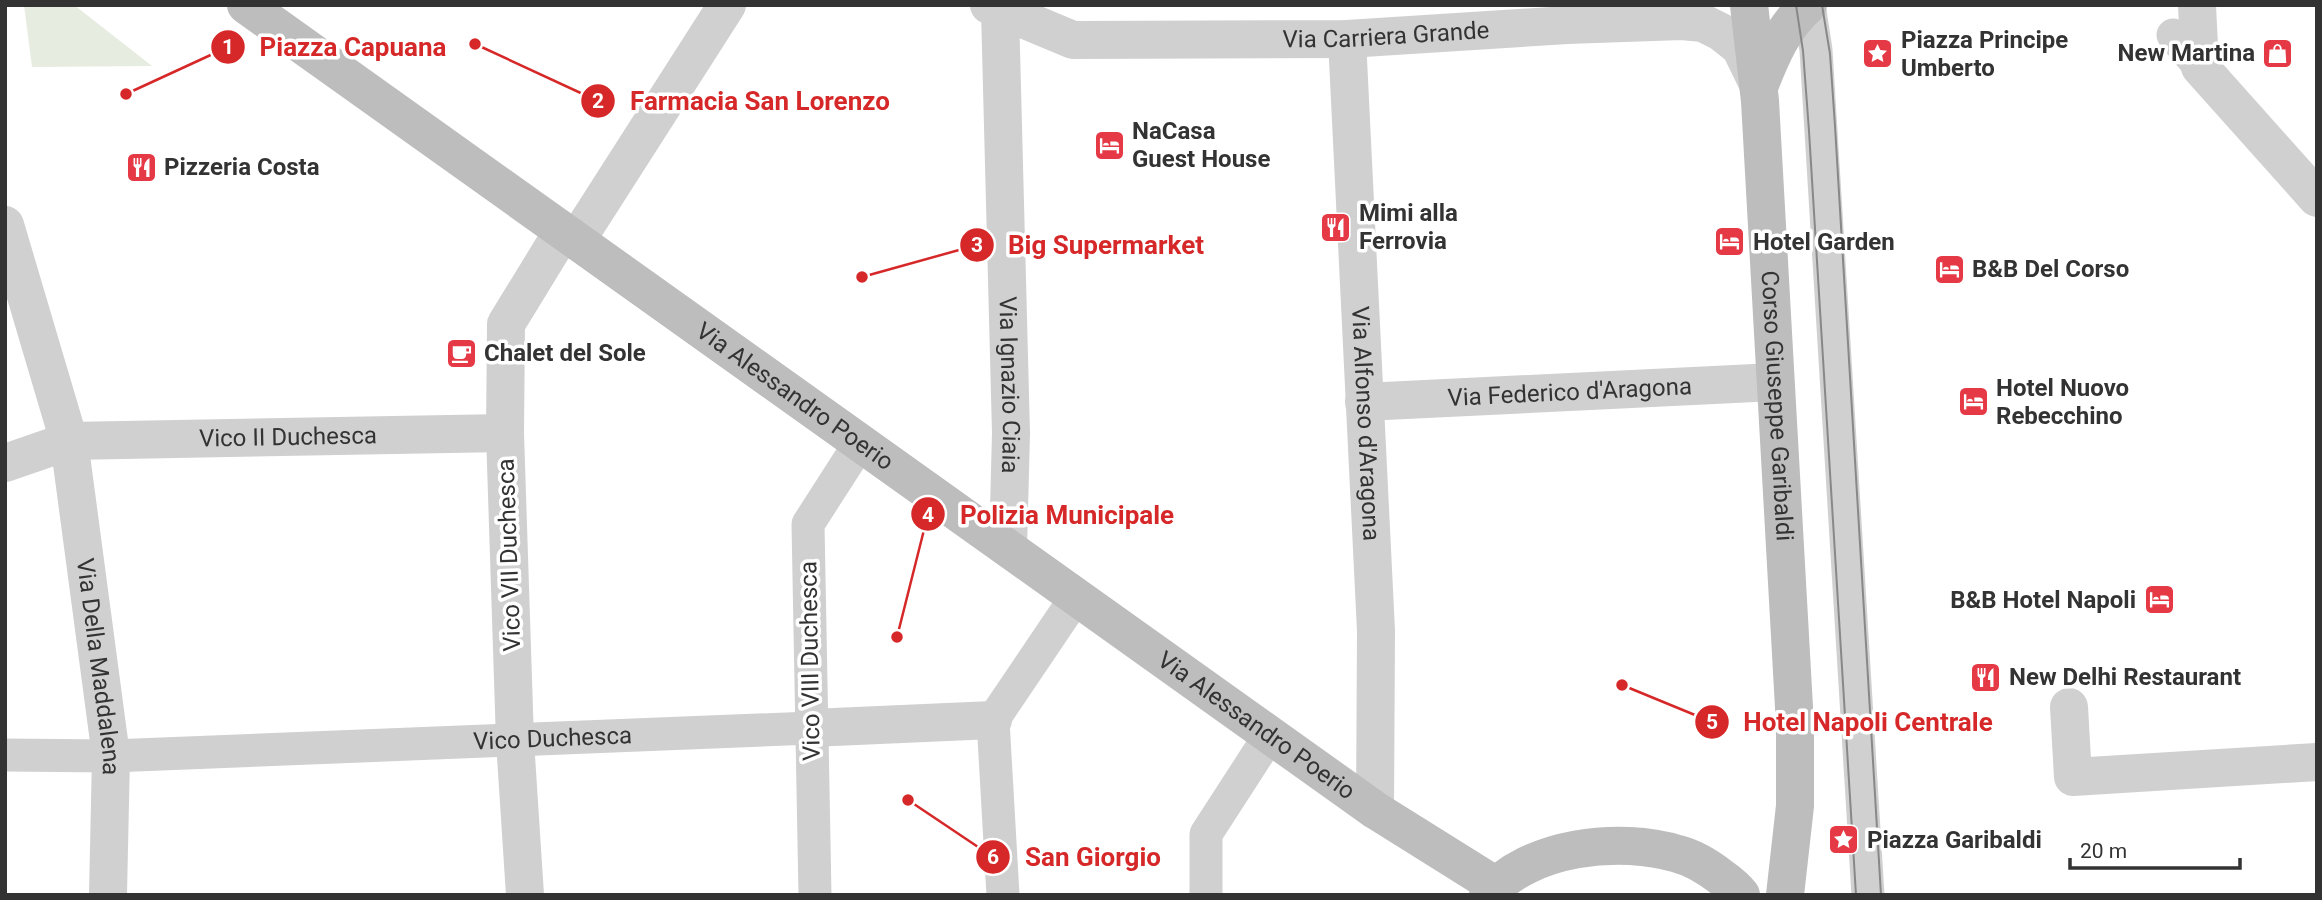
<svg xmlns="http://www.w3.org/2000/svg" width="2322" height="900" font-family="Roboto,sans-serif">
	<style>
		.green { fill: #e6ecdf }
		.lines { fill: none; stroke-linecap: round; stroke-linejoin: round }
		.service { stroke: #d0d0d0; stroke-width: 33 }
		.pedestrian { stroke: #d0d0d0; stroke-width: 38 }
		.minor { stroke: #d0d0d0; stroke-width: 38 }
		.secondary { stroke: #bdbdbd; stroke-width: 38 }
		.tram { stroke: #888; stroke-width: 2 }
		.labels { text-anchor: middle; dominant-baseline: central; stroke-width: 7; stroke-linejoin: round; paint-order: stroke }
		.street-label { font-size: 24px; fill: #333; stroke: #fff }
		.poi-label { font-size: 24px; font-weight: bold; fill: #333; stroke: #fff; text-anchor: start }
		.leader { fill: none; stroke: #d62828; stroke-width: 2.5 }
		.callout-dot { fill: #d62828; stroke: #fff; stroke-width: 2.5 }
		.mark-label { font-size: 21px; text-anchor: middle; font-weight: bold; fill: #fff }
		.callout-label { font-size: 26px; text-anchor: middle; font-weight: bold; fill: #d62828; stroke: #fff; stroke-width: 7; stroke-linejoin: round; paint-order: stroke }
	</style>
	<rect width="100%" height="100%" fill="#fff"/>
	<!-- green -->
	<path class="green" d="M 24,5 L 74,5 L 152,66 L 32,67 Z"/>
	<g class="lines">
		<!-- service -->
		<g class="service">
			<path d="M 1809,5 L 1816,50 L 1819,99 L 1868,895"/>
			<path d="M 2173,35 L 2200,67"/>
			<path id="s1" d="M 5,755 L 111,756 L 811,728"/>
			<path d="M 815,895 L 808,524 L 860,443"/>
			<path d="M 1003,895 L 993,720 L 1076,597"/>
			<path d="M 1206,895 L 1206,834 L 1270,735"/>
		</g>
		<!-- pedestrian -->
		<g class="pedestrian">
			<path d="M 5,463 L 69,441"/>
			<path d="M 2069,707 L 2073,777 L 2317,762"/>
			<path d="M 811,728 L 993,720"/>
		</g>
		<!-- minor -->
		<g class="minor">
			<path id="s2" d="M 989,5 L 1073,40 L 1347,39 L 1567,25 L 1682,21 L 1703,23 L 1721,32 L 1740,47 L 1759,86"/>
			<path d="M 2197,5 L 2200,67 L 2317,198"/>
			<path id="s3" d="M 1000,11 L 1011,433 L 1008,548"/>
			<path id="s4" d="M 1347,39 L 1376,631 L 1375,810"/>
			<path id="s5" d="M 5,225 L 69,441 L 111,756 L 108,895"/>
			<path d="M 576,241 L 727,5"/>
			<path id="s6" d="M 1364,402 L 1775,382"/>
			<path id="s7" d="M 69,441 L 505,433"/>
			<path d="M 525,895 L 515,741 L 505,433 L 506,324 L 563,231"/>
		</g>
		<!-- secondary -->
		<g class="secondary">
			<path id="s8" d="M 246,5 L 1375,810 L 1495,885"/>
			<path id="s9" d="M 1749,5 L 1760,101 L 1795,725 L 1795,806 L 1785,895"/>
			<path d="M 1759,87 C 1771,56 1783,27 1808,5"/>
			<path d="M 1488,895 C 1528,846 1621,836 1678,854 C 1694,858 1708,867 1721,877 C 1728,882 1735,887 1741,895"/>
		</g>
		<!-- tram -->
		<g class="tram">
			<path d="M 1796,5 L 1803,51 L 1809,131 L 1856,895"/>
			<path d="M 1822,5 L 1830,54 L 1835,126 L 1881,895"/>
		</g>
	</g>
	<!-- icons -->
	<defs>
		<symbol id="shop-square" viewBox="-11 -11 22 22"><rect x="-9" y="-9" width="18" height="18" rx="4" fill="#e63946" stroke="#fff"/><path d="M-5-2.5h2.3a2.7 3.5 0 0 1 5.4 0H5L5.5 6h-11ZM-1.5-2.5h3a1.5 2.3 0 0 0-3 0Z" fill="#fff"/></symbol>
		<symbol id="sight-square" viewBox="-11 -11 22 22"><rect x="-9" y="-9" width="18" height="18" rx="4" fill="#e63946" stroke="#fff"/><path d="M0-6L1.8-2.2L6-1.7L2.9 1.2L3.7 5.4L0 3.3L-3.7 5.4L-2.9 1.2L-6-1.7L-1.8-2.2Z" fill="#fff"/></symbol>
		<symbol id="hotel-square" viewBox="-11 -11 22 22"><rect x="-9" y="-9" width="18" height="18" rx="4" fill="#e63946" stroke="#fff"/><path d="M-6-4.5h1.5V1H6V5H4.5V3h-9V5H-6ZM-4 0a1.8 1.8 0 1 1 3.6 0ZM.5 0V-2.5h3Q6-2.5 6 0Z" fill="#fff"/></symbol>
		<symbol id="restaurant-square" viewBox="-11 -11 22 22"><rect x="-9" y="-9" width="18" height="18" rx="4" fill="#e63946" stroke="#fff"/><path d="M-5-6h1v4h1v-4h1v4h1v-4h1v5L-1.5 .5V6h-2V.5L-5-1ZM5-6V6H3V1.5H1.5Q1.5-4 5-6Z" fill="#fff"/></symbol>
		<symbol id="cafe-square" viewBox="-11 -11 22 22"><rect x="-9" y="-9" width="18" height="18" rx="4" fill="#e63946" stroke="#fff"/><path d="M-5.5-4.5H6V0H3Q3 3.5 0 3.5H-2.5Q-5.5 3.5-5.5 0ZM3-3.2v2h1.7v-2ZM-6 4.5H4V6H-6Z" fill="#fff"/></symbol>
	</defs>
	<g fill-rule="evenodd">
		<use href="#shop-square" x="2260" y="36" width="35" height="35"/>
		<use href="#sight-square" x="1860" y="36" width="35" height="35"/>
		<use href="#hotel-square" x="1092" y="128" width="35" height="35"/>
		<use href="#restaurant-square" x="124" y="150" width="35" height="35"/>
		<use href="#restaurant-square" x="1318" y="210" width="35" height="35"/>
		<use href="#hotel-square" x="1712" y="224" width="35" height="35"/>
		<use href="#hotel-square" x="1932" y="252" width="35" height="35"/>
		<use href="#cafe-square" x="444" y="336" width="35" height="35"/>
		<use href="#hotel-square" x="1956" y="384" width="35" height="35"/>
		<use href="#hotel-square" x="2142" y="582" width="35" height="35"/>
		<use href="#restaurant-square" x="1968" y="660" width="35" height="35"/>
		<use href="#sight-square" x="1826" y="822" width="35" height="35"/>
	</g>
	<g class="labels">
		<!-- street labels -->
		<g class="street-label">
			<text stroke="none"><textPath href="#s2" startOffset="404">Via Carriera Grande</textPath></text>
			<text stroke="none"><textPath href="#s3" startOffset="374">Via Ignazio Ciaia</textPath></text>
			<text stroke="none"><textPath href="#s6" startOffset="206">Via Federico d'Aragona</textPath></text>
			<text stroke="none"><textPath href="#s8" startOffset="674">Via Alessandro Poerio</textPath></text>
			<text stroke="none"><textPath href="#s9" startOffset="402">Corso Giuseppe Garibaldi</textPath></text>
			<text stroke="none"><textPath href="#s4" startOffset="385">Via Alfonso d'Aragona</textPath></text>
			<text stroke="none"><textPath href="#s7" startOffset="219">Vico II Duchesca</textPath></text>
			<text transform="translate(509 555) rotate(-92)">Vico VII Duchesca</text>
			<text transform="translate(810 661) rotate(-91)">Vico VIII Duchesca</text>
			<text stroke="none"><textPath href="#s5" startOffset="453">Via Della Maddalena</textPath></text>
			<text stroke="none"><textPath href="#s8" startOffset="1241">Via Alessandro Poerio</textPath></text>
			<text stroke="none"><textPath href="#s1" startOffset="548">Vico Duchesca</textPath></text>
		</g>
		<!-- poi labels -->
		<g class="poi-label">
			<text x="1901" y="40">Piazza Principe<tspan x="1901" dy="28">Umberto</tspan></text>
			<text x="2255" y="53" text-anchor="end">New Martina</text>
			<text x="1132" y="131">NaCasa<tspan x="1132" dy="28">Guest House</tspan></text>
			<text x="164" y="167">Pizzeria Costa</text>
			<text x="1359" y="213">Mimi alla<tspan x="1359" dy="28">Ferrovia</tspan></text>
			<text x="1753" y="242">Hotel Garden</text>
			<text x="1972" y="269">B&amp;B Del Corso</text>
			<text x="484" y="353">Chalet del Sole</text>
			<text x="1996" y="388">Hotel Nuovo<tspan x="1996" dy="28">Rebecchino</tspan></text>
			<text x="2136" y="600" text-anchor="end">B&amp;B Hotel Napoli</text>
			<text x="2009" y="677">New Delhi Restaurant</text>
			<text x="1867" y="840">Piazza Garibaldi</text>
		</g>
	</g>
	<!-- callouts -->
	<path class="leader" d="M126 94L228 47M475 44L598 101M862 277L977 245M897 637L928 514M1622 685L1712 722M908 800L993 857"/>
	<g class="callout-dot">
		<circle cx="126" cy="94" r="7"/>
		<circle cx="475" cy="44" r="7"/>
		<circle cx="862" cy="277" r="7"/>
		<circle cx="897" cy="637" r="7"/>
		<circle cx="1622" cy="685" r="7"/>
		<circle cx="908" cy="800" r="7"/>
		<circle cx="228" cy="47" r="18"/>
		<circle cx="598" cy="101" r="18"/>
		<circle cx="977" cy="245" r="18"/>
		<circle cx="928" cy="514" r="18"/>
		<circle cx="1712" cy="722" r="18"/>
		<circle cx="993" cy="857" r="18"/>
	</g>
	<g class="mark-label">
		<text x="228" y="54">1</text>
		<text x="598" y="108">2</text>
		<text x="977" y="252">3</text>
		<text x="928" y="522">4</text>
		<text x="1712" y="729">5</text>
		<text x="993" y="864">6</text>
	</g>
	<g class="callout-label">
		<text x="353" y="56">Piazza Capuana</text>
		<text x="760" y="110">Farmacia San Lorenzo</text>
		<text x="1106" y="254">Big Supermarket</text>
		<text x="1067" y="524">Polizia Municipale</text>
		<text x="1868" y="731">Hotel Napoli Centrale</text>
		<text x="1093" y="866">San Giorgio</text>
	</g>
	<!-- border -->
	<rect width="2322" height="900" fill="none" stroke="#333333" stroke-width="14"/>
	<!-- scale -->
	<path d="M2070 858v10h170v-10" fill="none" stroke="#333333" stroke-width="3.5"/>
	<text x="2080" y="858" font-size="21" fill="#333333" stroke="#ffffff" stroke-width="5" paint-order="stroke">20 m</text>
</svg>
